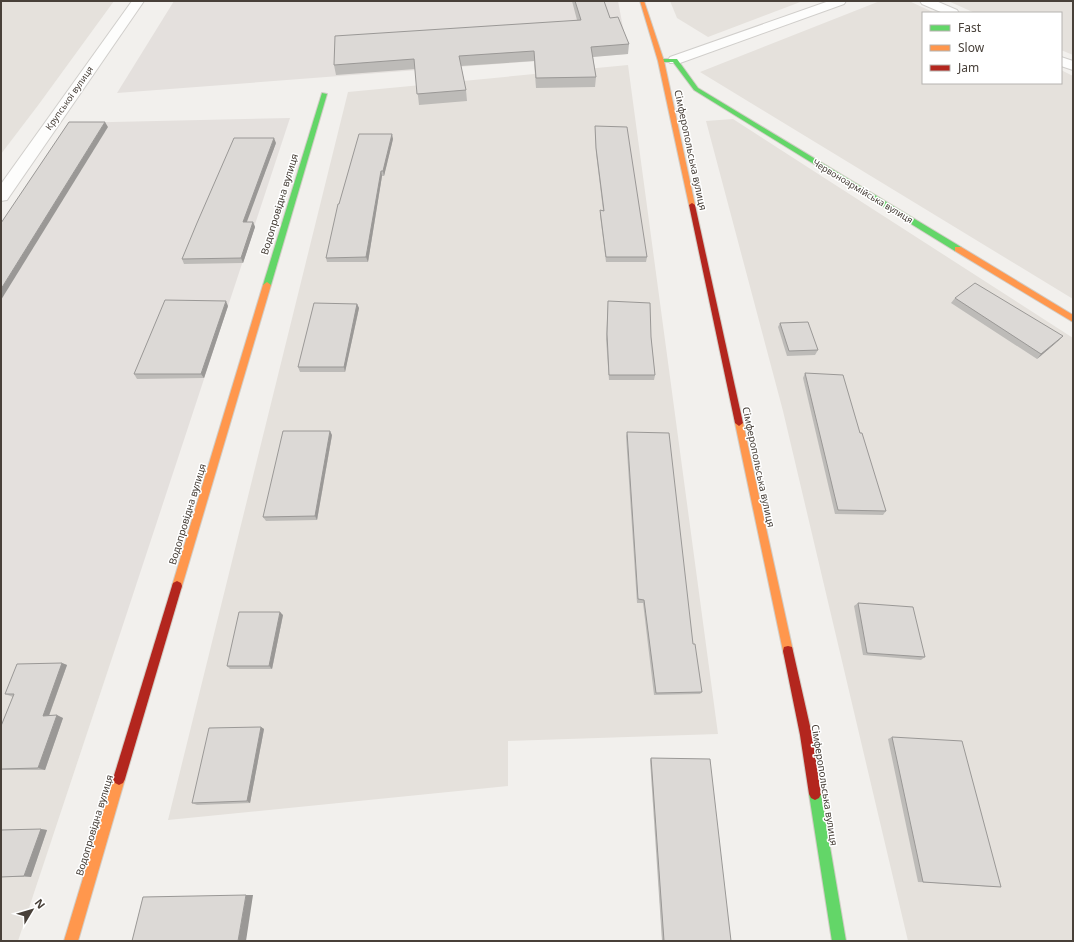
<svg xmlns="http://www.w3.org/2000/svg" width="1074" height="942" font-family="'Noto Sans',sans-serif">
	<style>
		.residential { fill: #e5e1dc }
		.industrial { fill: #e4e0dd }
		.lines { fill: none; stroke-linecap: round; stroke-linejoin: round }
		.street-casing { stroke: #d0cecb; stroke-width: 2 }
		.fast-casing { stroke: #d2cdc6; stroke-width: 2 }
		.slow-casing { stroke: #d2cdc6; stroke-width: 2 }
		.jam-casing { stroke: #d2cdc6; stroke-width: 2 }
		.street { fill: #fdfdfc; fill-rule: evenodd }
		.fast { fill: #63d668; fill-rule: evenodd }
		.slow { fill: #ff974d; fill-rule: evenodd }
		.jam { fill: #b3261e; fill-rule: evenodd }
		.wall { fill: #bdbbb8 }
		.shaded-wall { fill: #9a9896 }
		.building { fill: #dcd9d6; stroke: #9a9896 }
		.labels { text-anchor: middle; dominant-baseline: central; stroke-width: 3; stroke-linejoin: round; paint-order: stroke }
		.far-street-label { font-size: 9px; fill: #484039; stroke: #fff }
		.street-label { font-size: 10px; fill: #484039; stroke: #fff }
	</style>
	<rect width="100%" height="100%" fill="#f2f0ed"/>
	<!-- residential -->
	<g class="residential">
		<path d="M 1,1 L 114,1 L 39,104 L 1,154 Z"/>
		<path d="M 670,1 L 803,1 L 708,37 L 677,18 Z"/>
		<path d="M 880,1 L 909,1 L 935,13 L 923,13 L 923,83 L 1061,83 L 1061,70 L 1073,76 L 1073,299 L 700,72 Z"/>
		<path d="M 948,1 L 1073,1 L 1073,55 L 1061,50 L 1061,13 L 975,13 Z"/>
		<path d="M 628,65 L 718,734 L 508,741 L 508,786 L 168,820 L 348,92 Z"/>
		<path d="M 733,119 L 1073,338 L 1073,941 L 908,941 L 783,411 L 706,121 Z"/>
		<path d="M 1,640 L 118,640 L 18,941 L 1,941 Z"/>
	</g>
	<!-- industrial -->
	<g class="industrial">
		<path d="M 174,1 L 618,1 L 628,54 L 117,93 Z"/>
		<path d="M 290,118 L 118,640 L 1,640 L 1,226 L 68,123 Z"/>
	</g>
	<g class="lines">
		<defs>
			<g id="street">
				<path d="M 132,1 L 144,1 L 7,200 L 1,201 L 1,184 Z"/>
				<path d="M 829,1 L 846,1 L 844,4 L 680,63 L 670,63 L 668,60 L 670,57 Z"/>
				<path d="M 920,1 L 936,1 L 957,10 L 959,13 L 943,13 L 922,4 Z"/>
				<path d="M 1061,57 L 1073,61 L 1073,70 L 1061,66 Z"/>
			</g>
			<g id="fast">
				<path d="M 661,59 L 677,59 L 698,88 L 961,247 L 961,251 L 955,251 L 694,90 L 673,62 L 659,62 L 659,60 Z"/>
				<path d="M 322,93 L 327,94 L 271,285 L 267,288 L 264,287 L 263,285 Z"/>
				<path d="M 815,788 L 819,790 L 821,794 L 846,941 L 832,941 L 809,794 L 811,790 Z"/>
			</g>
			<g id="slow">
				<path d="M 640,1 L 644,1 L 664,61 L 695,205 L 694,206 L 690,206 L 689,205 L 658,61 Z"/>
				<path d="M 955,247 L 961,247 L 1073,315 L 1073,322 L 955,251 Z"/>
				<path d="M 267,282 L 271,285 L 182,586 L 181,589 L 177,591 L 173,589 L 172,586 L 263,285 Z"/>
				<path d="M 739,420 L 743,423 L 793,651 L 792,655 L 788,656 L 784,655 L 783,651 L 735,423 Z"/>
				<path d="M 119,773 L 123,775 L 125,779 L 78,941 L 64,941 L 113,779 L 115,775 Z"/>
			</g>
			<g id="jam">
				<path d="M 692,203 L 695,205 L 743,423 L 739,426 L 735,423 L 689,205 Z"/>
				<path d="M 177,581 L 181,583 L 182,586 L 125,779 L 123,783 L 119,785 L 115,783 L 113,779 L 172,586 L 173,583 Z"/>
				<path d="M 788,646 L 792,647 L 793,651 L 812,735 L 821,794 L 819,798 L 815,800 L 811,798 L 809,794 L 800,735 L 783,651 L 784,647 Z"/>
			</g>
		</defs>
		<!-- street casing -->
		<use href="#street" class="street-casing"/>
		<!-- fast casing -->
		<use href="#fast" class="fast-casing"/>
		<!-- slow casing -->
		<use href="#slow" class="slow-casing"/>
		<!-- jam casing -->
		<use href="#jam" class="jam-casing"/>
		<!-- street -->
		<use href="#street" class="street"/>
		<!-- fast -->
		<use href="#fast" class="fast"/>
		<!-- slow -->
		<use href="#slow" class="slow"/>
		<!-- jam -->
		<use href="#jam" class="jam"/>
	</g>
	<!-- wall -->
	<g class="wall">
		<path d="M 572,1 L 604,1 L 610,18 L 629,44 L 628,54 L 593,57 L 596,77 L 595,87 L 536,88 L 534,61 L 461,66 L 466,90 L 467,101 L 419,105 L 415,69 L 336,75 L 334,65 L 577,20 Z"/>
		<path d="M 595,126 L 647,257 L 646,262 L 606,262 L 600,215 L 600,210 L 603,210 L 596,153 Z"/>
		<path d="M 393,139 L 384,176 L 382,176 L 368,262 L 327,262 L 326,258 L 339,204 Z"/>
		<path d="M 276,143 L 246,222 L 253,222 L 255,227 L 243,263 L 184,264 L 182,259 Z"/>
		<path d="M 955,298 L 1063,336 L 1058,341 L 1037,359 L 951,303 Z"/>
		<path d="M 608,301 L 651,337 L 655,375 L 654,380 L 609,380 L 606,339 Z"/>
		<path d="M 357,304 L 359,308 L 345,372 L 300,372 L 298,367 Z"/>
		<path d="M 228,306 L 204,378 L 137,379 L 134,374 Z"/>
		<path d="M 780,323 L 818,350 L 815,355 L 787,356 L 778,327 Z"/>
		<path d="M 805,373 L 860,433 L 886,511 L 883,515 L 835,514 L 803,378 Z"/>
		<path d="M 627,432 L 693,644 L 702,692 L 700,694 L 654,695 L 643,603 L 637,603 L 626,436 Z"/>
		<path d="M 332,435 L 317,520 L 266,521 L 263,517 Z"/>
		<path d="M 858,603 L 925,657 L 921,660 L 863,655 L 854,606 Z"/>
		<path d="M 283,615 L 272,669 L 230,669 L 227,666 Z"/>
		<path d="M 62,663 L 67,665 L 49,716 L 63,718 L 45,770 L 1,770 L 1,726 L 13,697 L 5,694 Z"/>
		<path d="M 261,727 L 264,729 L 250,803 L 197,805 L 192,803 Z"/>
		<path d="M 892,737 L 1001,887 L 995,887 L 918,882 L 888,739 Z"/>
		<path d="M 651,758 L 731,941 L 662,941 L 650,760 Z"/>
		<path d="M 41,829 L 47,830 L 31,877 L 1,877 L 1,830 Z"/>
	</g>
	<!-- shaded-wall -->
	<g class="shaded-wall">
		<path d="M 105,122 L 108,127 L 1,300 L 1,289 Z"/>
		<path d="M 392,134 L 393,139 L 384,176 L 383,171 Z"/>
		<path d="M 274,138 L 276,143 L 245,227 L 243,222 Z"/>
		<path d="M 381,171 L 382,176 L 368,262 L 366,257 Z"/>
		<path d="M 253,222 L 255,227 L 243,263 L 241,258 Z"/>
		<path d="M 226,301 L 228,306 L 204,378 L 201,374 Z"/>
		<path d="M 357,304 L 359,308 L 345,372 L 344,367 Z"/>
		<path d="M 1063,336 L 1058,341 L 1037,359 L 1041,354 Z"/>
		<path d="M 330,431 L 332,435 L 317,520 L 315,516 Z"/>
		<path d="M 280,612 L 283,615 L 272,669 L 269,666 Z"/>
		<path d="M 62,663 L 67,665 L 48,718 L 43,716 Z"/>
		<path d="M 57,715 L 63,718 L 45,770 L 38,768 Z"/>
		<path d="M 261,727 L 264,729 L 250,803 L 247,801 Z"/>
		<path d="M 41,829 L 47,830 L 31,877 L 24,876 Z"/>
		<path d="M 246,895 L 253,895 L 246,941 L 238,941 Z"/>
	</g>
	<!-- building -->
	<g class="building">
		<path d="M 575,1 L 604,1 L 610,18 L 618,17 L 629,44 L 591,47 L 596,77 L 536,78 L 534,51 L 459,56 L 466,90 L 417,94 L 414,59 L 334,65 L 335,36 L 581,20 Z"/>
		<path d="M 69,122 L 105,122 L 1,289 L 1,223 Z"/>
		<path d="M 595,126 L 627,127 L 647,257 L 606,257 L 600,210 L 604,211 L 596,148 Z"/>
		<path d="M 359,134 L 392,134 L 383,171 L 381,171 L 366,257 L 326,258 L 338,204 L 339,204 Z"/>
		<path d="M 234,138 L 274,138 L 243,222 L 253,222 L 241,258 L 182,259 L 197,223 Z"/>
		<path d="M 975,283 L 1063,336 L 1041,354 L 955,298 Z"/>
		<path d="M 165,300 L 226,301 L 201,374 L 134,374 Z"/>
		<path d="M 608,301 L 650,303 L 651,337 L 655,375 L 609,375 L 607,334 Z"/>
		<path d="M 314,303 L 357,304 L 344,367 L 298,367 Z"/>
		<path d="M 808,322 L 818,350 L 789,351 L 780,323 Z"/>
		<path d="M 805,373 L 843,375 L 860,433 L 862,433 L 886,511 L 838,510 Z"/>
		<path d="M 283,431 L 330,431 L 315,516 L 263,517 Z"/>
		<path d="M 627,432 L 669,433 L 693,644 L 695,644 L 702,692 L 656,693 L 644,600 L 638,599 Z"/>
		<path d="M 858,603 L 913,607 L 925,657 L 867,653 Z"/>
		<path d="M 239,612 L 280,612 L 269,666 L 227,666 Z"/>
		<path d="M 62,663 L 43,716 L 57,715 L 38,768 L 1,769 L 1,726 L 14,694 L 5,694 L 17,664 Z"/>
		<path d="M 261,727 L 247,801 L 192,803 L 209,728 Z"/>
		<path d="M 892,737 L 962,741 L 1001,887 L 923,882 Z"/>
		<path d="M 651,758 L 710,759 L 731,941 L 664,941 Z"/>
		<path d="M 41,829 L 24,876 L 1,877 L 1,830 Z"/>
		<path d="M 246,895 L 238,941 L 132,941 L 143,897 Z"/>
	</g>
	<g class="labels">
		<!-- far-street labels -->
		<g class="far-street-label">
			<text transform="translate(69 98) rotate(-55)">Крупської вулиця</text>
			<text transform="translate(863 191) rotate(31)">Червоноармійська вулиця</text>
		</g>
		<!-- street labels -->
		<g class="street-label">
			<text transform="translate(691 150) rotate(78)">Сімферопольська вулиця</text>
			<text transform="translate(279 204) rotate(-73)">Водопровідна вулиця</text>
			<text transform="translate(759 467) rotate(78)">Сімферопольська вулиця</text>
			<text transform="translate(187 514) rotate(-73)">Водопровідна вулиця</text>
			<text transform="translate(825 785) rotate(81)">Сімферопольська вулиця</text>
			<text transform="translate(94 825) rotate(-73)">Водопровідна вулиця</text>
		</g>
	</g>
	<!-- border -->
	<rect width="1074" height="942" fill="none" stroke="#484039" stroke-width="4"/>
	<!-- legend -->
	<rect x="922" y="12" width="140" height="72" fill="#ffffff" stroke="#b6b3b0"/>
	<rect x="930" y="25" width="20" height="6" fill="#63d668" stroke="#b6b3b0"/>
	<text x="958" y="32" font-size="12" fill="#484039">Fast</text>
	<rect x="930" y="45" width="20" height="6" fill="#ff974d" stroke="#b6b3b0"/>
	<text x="958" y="52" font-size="12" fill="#484039">Slow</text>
	<rect x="930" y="65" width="20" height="6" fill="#b3261e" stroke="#b6b3b0"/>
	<text x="958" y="72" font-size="12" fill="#484039">Jam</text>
	<!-- north arrow -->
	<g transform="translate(32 910) rotate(52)" stroke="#ffffff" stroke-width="3" paint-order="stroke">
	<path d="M0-3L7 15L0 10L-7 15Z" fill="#484039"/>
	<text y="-6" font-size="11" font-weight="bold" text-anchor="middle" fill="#484039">N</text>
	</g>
</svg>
